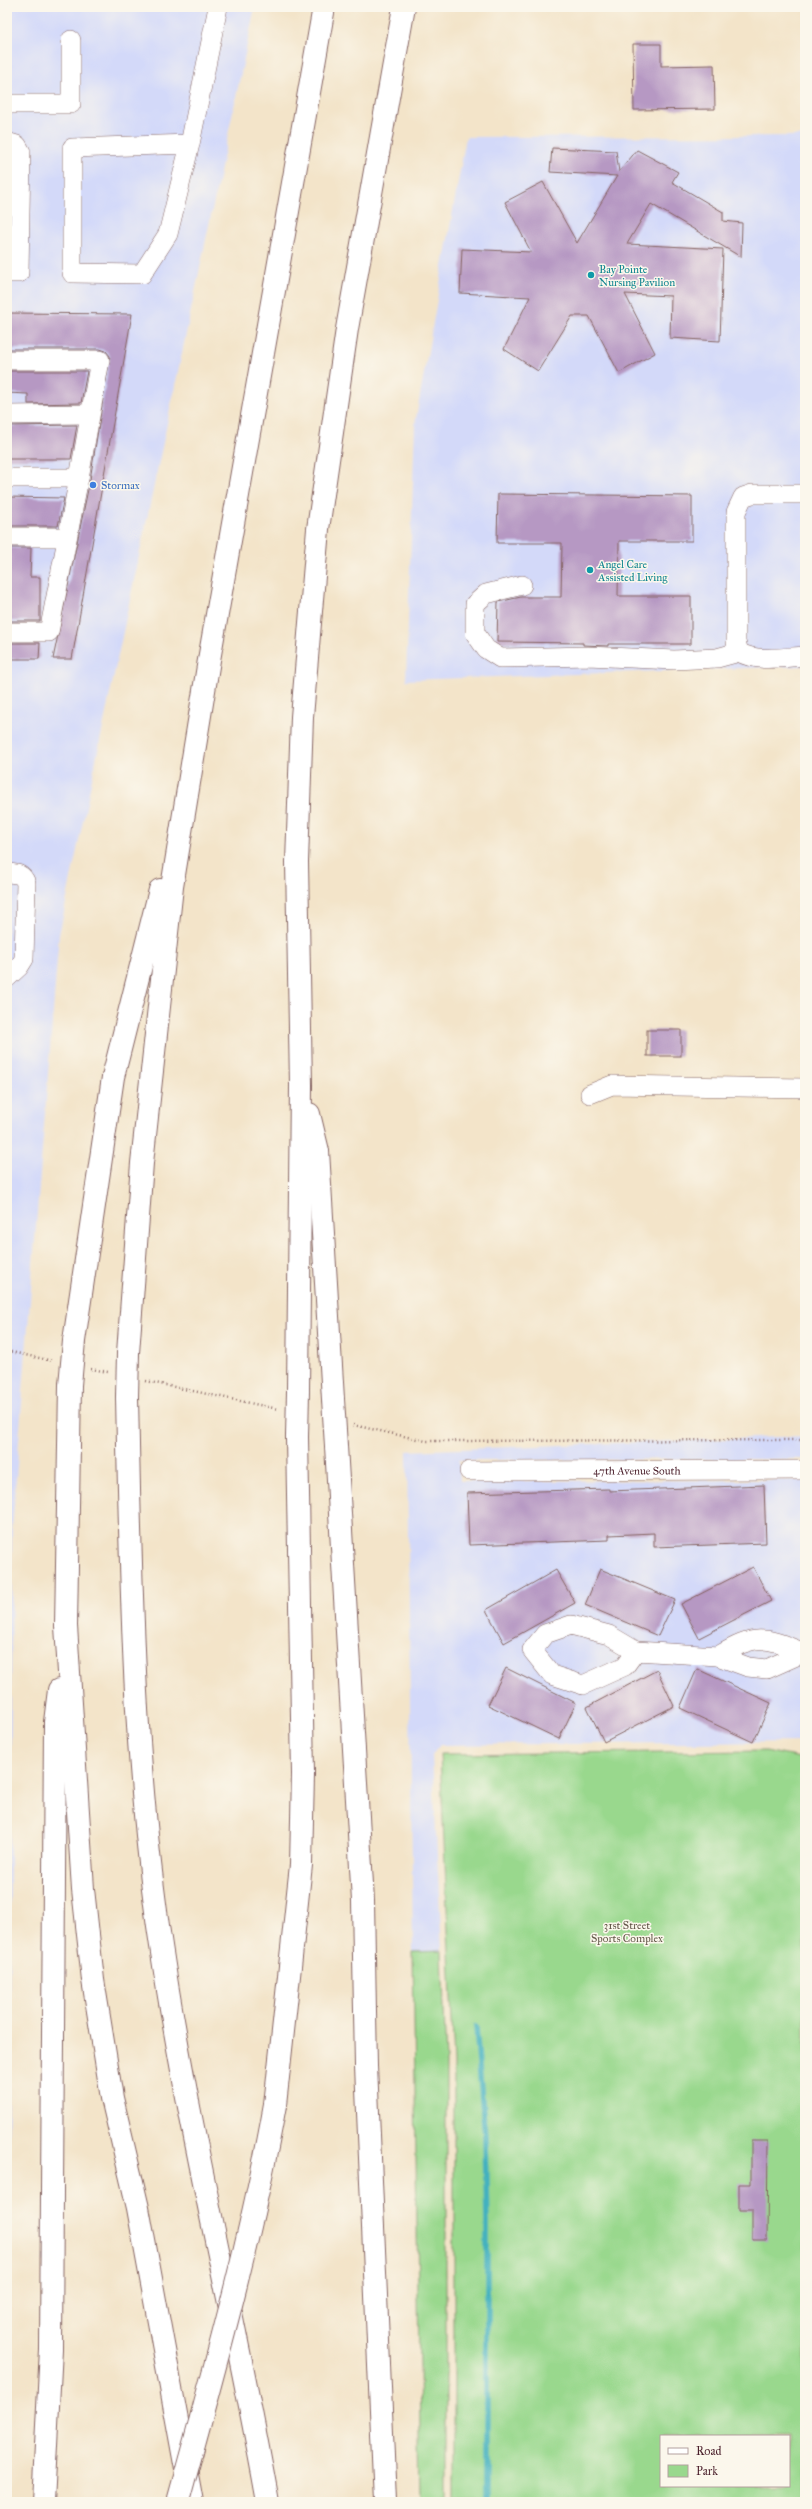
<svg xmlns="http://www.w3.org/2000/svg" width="812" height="2509" font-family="'IM FELL Great Primer',serif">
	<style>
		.built { fill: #d3d9f9 }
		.green { fill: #99d88d; stroke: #727c5c; fill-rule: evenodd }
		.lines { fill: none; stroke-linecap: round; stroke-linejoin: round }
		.stream { stroke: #43b1bf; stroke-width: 5.5 }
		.building { fill: #b698c3 }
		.minor-casing { stroke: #856462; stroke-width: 20 }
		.highway-casing { stroke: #856462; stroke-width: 24 }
		.path { stroke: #856462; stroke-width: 2.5; stroke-dasharray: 1 3; stroke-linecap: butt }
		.minor { stroke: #fff; stroke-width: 19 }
		.highway { stroke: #fff; stroke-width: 22 }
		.highway-bridge-casing { stroke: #856462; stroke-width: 24; stroke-linecap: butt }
		.highway-bridge { stroke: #fff; stroke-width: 22 }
		.culture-dot { fill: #0f9aa8; stroke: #fbf7ec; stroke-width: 1.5 }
		.shop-dot { fill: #3f7fe0; stroke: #fbf7ec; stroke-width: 1.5 }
		.labels { text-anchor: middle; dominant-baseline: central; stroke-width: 3; stroke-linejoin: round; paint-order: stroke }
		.culture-label { font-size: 11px; fill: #0d838f; stroke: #fbf7ec; text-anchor: start }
		.shop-label { font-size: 11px; fill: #366cbe; stroke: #fbf7ec; text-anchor: start }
		.street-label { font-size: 11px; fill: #4a1f2b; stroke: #fbf7ec }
		.park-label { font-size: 11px; fill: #625648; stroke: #fbf7ec }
	</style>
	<rect width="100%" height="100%" fill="#fbf7ec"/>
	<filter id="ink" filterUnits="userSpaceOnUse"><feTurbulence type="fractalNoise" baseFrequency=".025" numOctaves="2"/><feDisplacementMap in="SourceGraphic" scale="8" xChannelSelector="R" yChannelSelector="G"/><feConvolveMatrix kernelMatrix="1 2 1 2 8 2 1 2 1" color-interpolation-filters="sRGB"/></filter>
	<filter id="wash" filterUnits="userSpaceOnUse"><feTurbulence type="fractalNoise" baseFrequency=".012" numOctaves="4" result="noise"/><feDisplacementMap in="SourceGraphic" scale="16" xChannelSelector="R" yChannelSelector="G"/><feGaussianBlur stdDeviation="0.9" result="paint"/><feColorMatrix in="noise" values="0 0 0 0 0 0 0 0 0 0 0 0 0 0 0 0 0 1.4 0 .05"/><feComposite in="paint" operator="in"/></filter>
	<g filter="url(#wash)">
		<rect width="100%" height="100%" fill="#f3e4c9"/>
		<!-- built -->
		<g class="built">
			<path d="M 7,7 L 255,7 L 59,935 L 12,1529 L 7,2367 Z"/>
			<path d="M 805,130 L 805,666 L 406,680 L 415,424 L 466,137 L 800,136 Z"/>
			<path d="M 805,1436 L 805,1459 L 459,1460 L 460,1481 L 805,1480 L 805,1742 L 440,1745 L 432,1755 L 442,1951 L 413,1952 L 407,1451 Z"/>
		</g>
		<!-- green -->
		<g class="green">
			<path d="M 766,1751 L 805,1759 L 805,2502 L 454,2502 L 454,2063 L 440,1754 ZM 661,2436 L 789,2436 L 789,2486 L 661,2486 Z"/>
			<path d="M 442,1951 L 446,2064 L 446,2502 L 421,2502 L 413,1952 Z"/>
		</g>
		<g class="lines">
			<!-- stream -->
			<path class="stream" d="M 476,2027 L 485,2137 L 487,2223 L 487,2502"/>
		</g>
		<g id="blocks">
			<!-- building -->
			<g class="building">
				<path d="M 633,44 L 661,44 L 661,66 L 714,65 L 715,109 L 634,110 Z"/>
				<path d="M 552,148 L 616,151 L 619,172 L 637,150 L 678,172 L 672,182 L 723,212 L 723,221 L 742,223 L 741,257 L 651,204 L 627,244 L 723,249 L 720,341 L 670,338 L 671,296 L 625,294 L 655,353 L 619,373 L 589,316 L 572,316 L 538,371 L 504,349 L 530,297 L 460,293 L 462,249 L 531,252 L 505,202 L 543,182 L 577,243 L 617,176 L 550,172 Z"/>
				<path d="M 7,313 L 132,314 L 72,659 L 53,659 L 90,480 L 110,356 L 106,351 L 100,349 L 7,349 Z"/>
				<path d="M 7,371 L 87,371 L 81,403 L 28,404 L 28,394 L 7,393 Z"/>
				<path d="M 77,425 L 71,459 L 7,459 L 7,426 Z"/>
				<path d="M 498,494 L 692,496 L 692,541 L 619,541 L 618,596 L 691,596 L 691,644 L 608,644 L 608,646 L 583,645 L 583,643 L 497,642 L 498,602 L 521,597 L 561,597 L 562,543 L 497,543 Z"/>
				<path d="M 7,497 L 64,498 L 58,526 L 7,526 Z"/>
				<path d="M 7,548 L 31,548 L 30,577 L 40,577 L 40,621 L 7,621 Z"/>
				<path d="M 7,643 L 40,643 L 39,659 L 7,659 Z"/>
				<rect x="647" y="1030" width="34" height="26"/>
				<path d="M 764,1485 L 766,1543 L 654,1547 L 654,1533 L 609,1535 L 609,1540 L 469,1545 L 467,1493 L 609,1489 L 609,1491 Z"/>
				<path d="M 753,1567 L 771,1601 L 699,1638 L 681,1604 Z"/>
				<path d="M 600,1569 L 675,1600 L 658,1636 L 585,1605 Z"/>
				<path d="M 556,1570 L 575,1603 L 504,1643 L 486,1610 Z"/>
				<path d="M 506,1668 L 576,1703 L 559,1739 L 488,1705 Z"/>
				<path d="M 697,1669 L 771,1703 L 753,1742 L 680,1708 Z"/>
				<path d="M 657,1670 L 674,1706 L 604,1742 L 587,1707 Z"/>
				<path d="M 751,2141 L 768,2141 L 767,2240 L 752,2240 L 752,2210 L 739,2210 L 739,2184 L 751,2184 Z"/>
			</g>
		</g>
	</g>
	<g filter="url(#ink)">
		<use href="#blocks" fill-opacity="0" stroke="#856462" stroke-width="1"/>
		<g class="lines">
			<defs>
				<g id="minor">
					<path d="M 7,104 L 71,104 L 71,40"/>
					<path d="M 7,142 L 17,145 L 21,152 L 19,273 L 7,273"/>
					<path d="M 190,144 L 72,148 L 72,273 L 142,274 L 168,234 L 190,144 L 218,7"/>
					<path d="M 7,360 L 100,360 L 79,478"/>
					<path d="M 7,415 L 90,414"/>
					<path d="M 7,478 L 79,478 L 49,632 L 7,632"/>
					<path d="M 805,494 L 752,494 L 743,497 L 736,512 L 736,642 L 739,652 C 757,663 785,657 805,656"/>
					<path d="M 7,537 L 67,537"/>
					<path d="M 522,585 L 486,594 L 475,604 L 475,633 L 486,649 L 500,658 L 588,656 L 674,660 L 717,658 L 739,652"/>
					<path d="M 7,873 C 17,874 22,873 26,883 L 24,959 L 19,967 L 7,978"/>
					<path d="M 590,1094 L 612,1085 L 805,1088"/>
					<path id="s1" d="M 469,1471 L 805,1470"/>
					<path d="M 636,1651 L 625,1666 L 583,1685 L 552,1675 L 532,1650 L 545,1634 L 571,1625 L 609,1635 L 636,1651 L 718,1656 L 748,1667 L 767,1669 L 805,1652"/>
					<path d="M 718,1656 C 755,1634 764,1636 802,1652"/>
				</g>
				<g id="highway">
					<path d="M 309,1114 L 318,1151 L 333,1399"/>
					<path d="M 74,1341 L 113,1077 L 160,890"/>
					<path d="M 128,1353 L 142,1163 L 172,887 L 209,660 L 324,7"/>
					<path d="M 70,1385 L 66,1626 L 83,1889 L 93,1980 L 112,2098 L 138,2208 L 192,2502"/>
					<path d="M 298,1391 L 301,1085 L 297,862 L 302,717 L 318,529 L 347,329 L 404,7"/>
					<path d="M 127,1397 C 131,1581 133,1764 161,1946 C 189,2133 235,2316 268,2502"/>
					<path d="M 336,1446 L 363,1901 L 366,2066 L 385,2502"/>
					<path d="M 275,2105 L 301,1865 L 303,1774 L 297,1437"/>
					<path d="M 43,2502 L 51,2349 L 55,1722 L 59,1690"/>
				</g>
			</defs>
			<!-- minor casing -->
			<use href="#minor" class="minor-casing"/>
			<!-- highway casing -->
			<use href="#highway" class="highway-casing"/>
			<!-- path -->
			<g class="path">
				<path d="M 7,1351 L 53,1361"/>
				<path d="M 91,1369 L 108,1372"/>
				<path d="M 146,1381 L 278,1409"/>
				<path d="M 353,1425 L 426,1441 L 805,1440"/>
			</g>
			<!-- minor -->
			<use href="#minor" class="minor"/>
			<!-- highway -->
			<use href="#highway" class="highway"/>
			<defs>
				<g id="highway-bridge">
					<path d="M 70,1385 L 74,1341"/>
					<path d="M 127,1397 L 128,1353"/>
					<path d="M 333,1399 L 336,1446"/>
					<path d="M 297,1437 L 298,1391"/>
					<path d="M 178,2502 C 214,2371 251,2239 275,2105"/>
				</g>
			</defs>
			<!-- highway-bridge casing -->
			<use href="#highway-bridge" class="highway-bridge-casing"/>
			<!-- highway-bridge -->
			<use href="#highway-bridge" class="highway-bridge"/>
		</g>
	</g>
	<!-- markers -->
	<g class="culture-dot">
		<circle cx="591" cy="275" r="4"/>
		<circle cx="590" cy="570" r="4"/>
	</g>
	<circle class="shop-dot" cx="93" cy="485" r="4"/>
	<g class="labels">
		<!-- culture labels -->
		<g class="culture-label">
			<text x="599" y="269">Bay Pointe<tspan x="599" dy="13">Nursing Pavilion</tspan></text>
			<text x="598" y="564">Angel Care<tspan x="598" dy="13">Assisted Living</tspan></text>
		</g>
		<!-- shop labels -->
		<g class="shop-label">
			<text x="101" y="485">Stormax</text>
		</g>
		<!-- street labels -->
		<g class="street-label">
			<text stroke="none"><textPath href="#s1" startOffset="168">47th Avenue South</textPath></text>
		</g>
		<!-- park labels -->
		<g class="park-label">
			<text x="627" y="1925">31st Street<tspan x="627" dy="13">Sports Complex</tspan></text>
		</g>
	</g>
	<!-- margin -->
	<rect width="812" height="2509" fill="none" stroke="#fbf7ec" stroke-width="24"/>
	<!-- legend -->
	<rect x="660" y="2435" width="130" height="52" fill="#fbf7ec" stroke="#b4a19f"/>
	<rect x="668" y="2448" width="20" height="6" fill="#ffffff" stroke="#b4a19f"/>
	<text x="696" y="2455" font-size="12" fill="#4a1f2b">Road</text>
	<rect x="668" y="2465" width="20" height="12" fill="#99d88d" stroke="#b4a19f"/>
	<text x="696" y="2475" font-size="12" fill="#4a1f2b">Park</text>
</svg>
